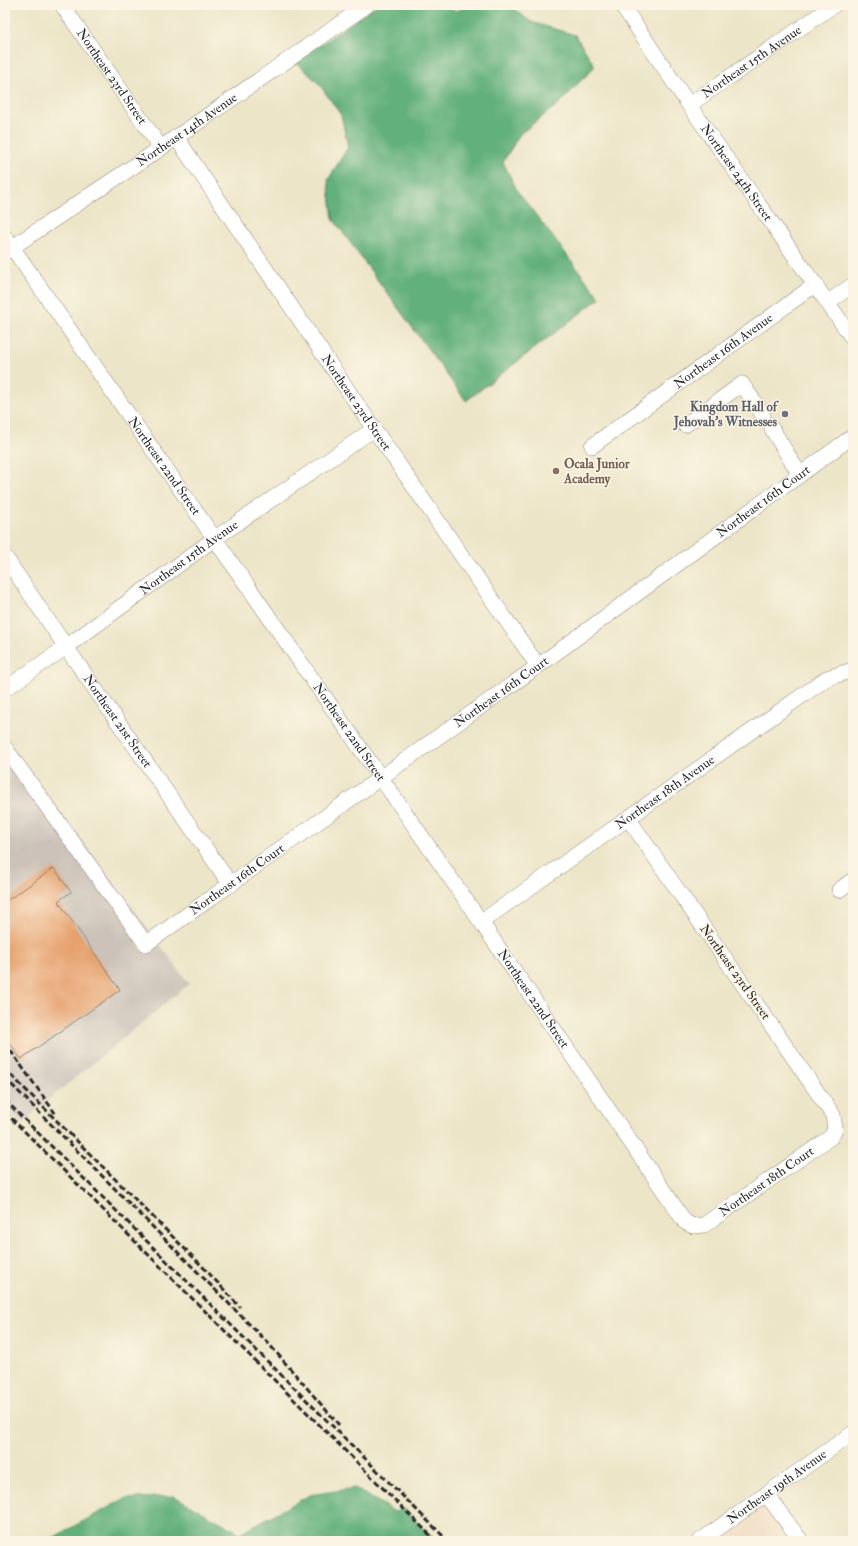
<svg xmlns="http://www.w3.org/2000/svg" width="858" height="1546" font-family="'IM FELL Double Pica',serif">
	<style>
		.built { fill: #eed7bb }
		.industrial { fill: #ccc2b9 }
		.forest { fill: #62b07a; stroke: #466e52 }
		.building { fill: #e6a16d }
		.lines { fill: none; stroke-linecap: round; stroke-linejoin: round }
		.minor-casing { stroke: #8c8879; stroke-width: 16 }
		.minor { stroke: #fff; stroke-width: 15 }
		.rail { stroke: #2b2b2b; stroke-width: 3; stroke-dasharray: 6 3; stroke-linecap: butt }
		.worship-dot { fill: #6b7280; stroke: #fcf5e5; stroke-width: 1.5 }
		.education-dot { fill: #8d6e63; stroke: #fcf5e5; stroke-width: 1.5 }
		.labels { text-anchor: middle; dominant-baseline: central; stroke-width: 3; stroke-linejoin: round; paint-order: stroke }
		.street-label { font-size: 13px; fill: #2b2b2b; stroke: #fcf5e5 }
		.worship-label { font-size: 13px; font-weight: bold; fill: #5b616d; stroke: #fcf5e5; text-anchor: end }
		.education-label { font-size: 13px; font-weight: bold; fill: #785e54; stroke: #fcf5e5; text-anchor: start }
	</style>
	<rect width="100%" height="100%" fill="#fcf5e5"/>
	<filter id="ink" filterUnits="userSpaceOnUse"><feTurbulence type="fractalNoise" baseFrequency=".025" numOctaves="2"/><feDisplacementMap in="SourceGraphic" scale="8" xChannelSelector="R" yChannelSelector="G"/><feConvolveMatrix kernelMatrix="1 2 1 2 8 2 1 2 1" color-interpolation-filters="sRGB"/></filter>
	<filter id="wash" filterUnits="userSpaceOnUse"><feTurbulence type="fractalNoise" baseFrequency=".012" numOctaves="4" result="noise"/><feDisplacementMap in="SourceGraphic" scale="16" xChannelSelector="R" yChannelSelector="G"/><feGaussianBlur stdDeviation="0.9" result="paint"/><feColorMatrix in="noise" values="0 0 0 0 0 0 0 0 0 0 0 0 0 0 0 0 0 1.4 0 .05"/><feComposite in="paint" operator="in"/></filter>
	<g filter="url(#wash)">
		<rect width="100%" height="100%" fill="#ece5c7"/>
		<!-- built -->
		<path class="built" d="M 764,1503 L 792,1541 L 710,1541 Z"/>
		<!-- industrial -->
		<path class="industrial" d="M 5,738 L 151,933 L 137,943 L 144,953 L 159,943 L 189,984 L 47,1101 L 22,1124 L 5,1107 Z"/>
		<!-- forest -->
		<g class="forest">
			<path d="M 377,5 L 448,5 L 455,11 L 472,5 L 509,5 L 531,22 L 575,35 L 595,66 L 561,102 L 520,134 L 503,162 L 518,192 L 600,298 L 466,401 L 333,219 L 328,180 L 348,147 L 341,115 L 319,84 L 296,62 Z"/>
			<path d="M 355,1488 L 395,1512 L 404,1509 L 436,1541 L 47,1541 L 124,1499 L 174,1496 L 240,1533 L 310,1495 Z"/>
		</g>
		<g id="blocks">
			<!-- building -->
			<path class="building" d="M 54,868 L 71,892 L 58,901 L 120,990 L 21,1059 L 5,1036 L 5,902 Z"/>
		</g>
	</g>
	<g filter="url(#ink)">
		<use href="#blocks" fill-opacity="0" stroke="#8c8879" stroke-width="1"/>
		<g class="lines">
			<defs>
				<g id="minor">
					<path id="s1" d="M 62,5 L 161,148"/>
					<path id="s2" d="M 622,5 L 689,105 L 853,339"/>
					<path id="s3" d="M 689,105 L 834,5"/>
					<path id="s4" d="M 176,137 L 374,429 L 538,666"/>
					<path id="s5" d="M 5,237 L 481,922 L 685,1222 L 693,1226 L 704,1225 L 831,1137 L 835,1129 L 833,1115 L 628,818"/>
					<path id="s6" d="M 5,252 L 161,148 L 367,5"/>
					<path d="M 828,302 L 853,285"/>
					<path d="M 685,425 L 742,384 L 763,415"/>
					<path d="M 772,429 L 800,475"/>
					<path id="s7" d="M 592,446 L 816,284"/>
					<path id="s8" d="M 5,557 L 66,647 L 231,885"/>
					<path id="s9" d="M 5,689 L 66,647 L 214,539 L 374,429"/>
					<path id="s10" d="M 5,748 L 146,944 L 538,666 L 853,436"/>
					<path d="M 839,890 L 853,880"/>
					<path id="s11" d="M 481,922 L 827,678 L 853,670"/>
					<path d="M 766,1494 L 801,1541"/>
					<path id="s12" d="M 700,1541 L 853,1433"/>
				</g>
			</defs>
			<!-- minor casing -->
			<use href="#minor" class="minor-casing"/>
			<!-- minor -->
			<use href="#minor" class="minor"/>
			<!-- rail -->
			<g class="rail">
				<path d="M 5,1043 L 55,1113"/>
				<path d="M 5,1069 L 205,1269 L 240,1307"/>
				<path d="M 5,1078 L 268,1343 L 339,1425"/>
				<path d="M 5,1100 L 448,1541"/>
				<path d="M 5,1112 L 436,1541"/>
			</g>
		</g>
	</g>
	<!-- markers -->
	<circle class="worship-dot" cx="785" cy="414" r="4"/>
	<circle class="education-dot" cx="556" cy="471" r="4"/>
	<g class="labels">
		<!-- street labels -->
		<g class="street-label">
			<text stroke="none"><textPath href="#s3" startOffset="76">Northeast 15th Avenue</textPath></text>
			<text stroke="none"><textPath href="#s1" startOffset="87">Northeast 23rd Street</textPath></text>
			<text stroke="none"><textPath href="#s6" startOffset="219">Northeast 14th Avenue</textPath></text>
			<text stroke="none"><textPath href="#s2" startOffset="203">Northeast 24th Street</textPath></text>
			<text stroke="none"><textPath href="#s7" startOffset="162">Northeast 16th Avenue</textPath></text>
			<text stroke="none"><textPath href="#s4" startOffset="321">Northeast 23rd Street</textPath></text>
			<text stroke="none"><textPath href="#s5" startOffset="279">Northeast 22nd Street</textPath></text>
			<text stroke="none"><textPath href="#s10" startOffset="1001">Northeast 16th Court</textPath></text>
			<text stroke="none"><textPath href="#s9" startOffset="226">Northeast 15th Avenue</textPath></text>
			<text stroke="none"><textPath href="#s10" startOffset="677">Northeast 16th Court</textPath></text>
			<text stroke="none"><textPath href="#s8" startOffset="199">Northeast 21st Street</textPath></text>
			<text stroke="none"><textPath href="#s5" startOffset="603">Northeast 22nd Street</textPath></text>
			<text stroke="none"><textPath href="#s11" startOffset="225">Northeast 18th Avenue</textPath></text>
			<text stroke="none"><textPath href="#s10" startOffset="353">Northeast 16th Court</textPath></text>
			<text transform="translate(735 972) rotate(55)">Northeast 23rd Street</text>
			<text stroke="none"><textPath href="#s5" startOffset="927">Northeast 22nd Street</textPath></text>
			<text stroke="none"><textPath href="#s5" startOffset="1293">Northeast 18th Court</textPath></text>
			<text stroke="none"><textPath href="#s12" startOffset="94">Northeast 19th Avenue</textPath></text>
		</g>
		<!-- worship labels -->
		<g class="worship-label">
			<text x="777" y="407">Kingdom Hall of<tspan x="777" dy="15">Jehovah's Witnesses</tspan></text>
		</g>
		<!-- education labels -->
		<g class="education-label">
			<text x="564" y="464">Ocala Junior<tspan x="564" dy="15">Academy</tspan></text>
		</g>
	</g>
	<!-- margin -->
	<rect width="858" height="1546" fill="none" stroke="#fcf5e5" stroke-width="20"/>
</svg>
